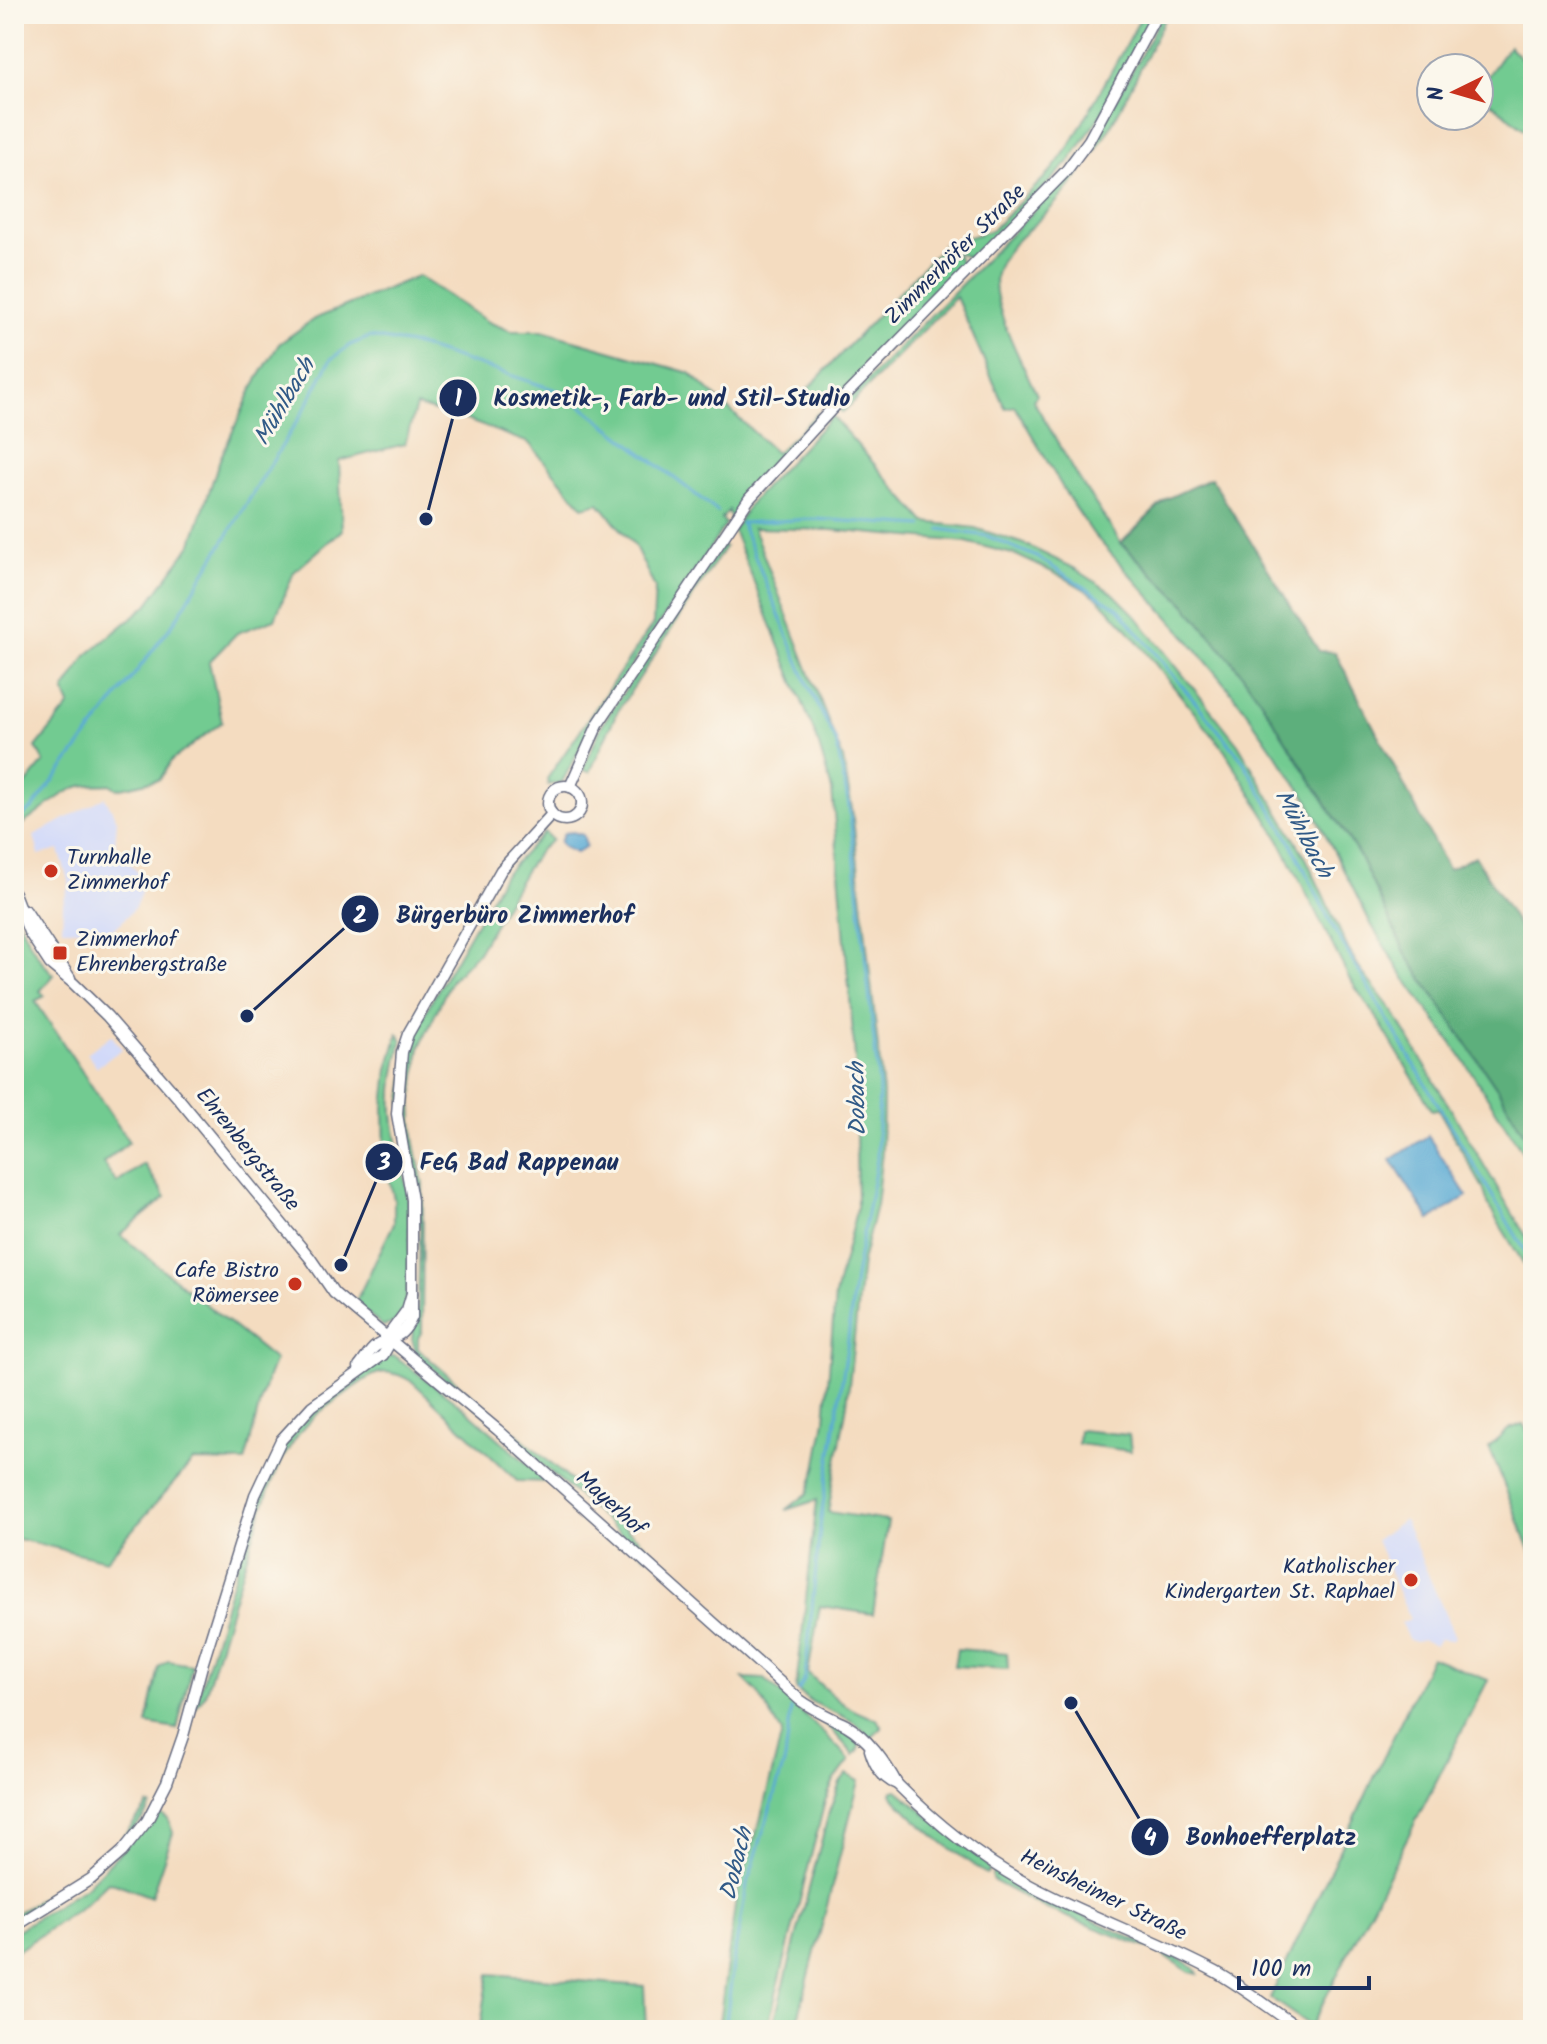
<svg xmlns="http://www.w3.org/2000/svg" width="1547" height="2044" font-family="Kalam,sans-serif">
	<style>
		.built { fill: #d1d9f9 }
		.green { fill: #72cb91; stroke: #467d78; stroke-width: 2 }
		.forest { fill: #5daf7b; stroke: #3c6f6c; stroke-width: 2 }
		.water { fill: #5aaad4; stroke: #3a6c99; stroke-width: 2 }
		.lines { fill: none; stroke-linecap: round; stroke-linejoin: round }
		.stream { stroke: #5aaad4; stroke-width: 3 }
		.tertiary-casing { stroke: #676c80; stroke-width: 13 }
		.tertiary { stroke: #fff; stroke-width: 10 }
		.poi-dot { fill: #c8321e; stroke: #fbf7ec; stroke-width: 3 }
		.labels { text-anchor: middle; dominant-baseline: central; stroke-width: 6; stroke-linejoin: round; paint-order: stroke }
		.street-label { font-size: 22px; fill: #1b2f5e; stroke: #fbf7ec }
		.poi-label { font-size: 22px; fill: #1b2f5e; stroke: #fbf7ec; text-anchor: start }
		.water-label { font-size: 24px; font-style: italic; fill: #315a87; stroke: #fbf7ec }
		.leader { fill: none; stroke: #1b2f5e; stroke-width: 3 }
		.callout-dot { fill: #1b2f5e; stroke: #fbf7ec; stroke-width: 3 }
		.mark-label { font-size: 24px; text-anchor: middle; font-weight: bold; fill: #fff }
		.callout-label { font-size: 24px; text-anchor: middle; font-weight: bold; fill: #1b2f5e; stroke: #fbf7ec; stroke-width: 6; stroke-linejoin: round; paint-order: stroke }
	</style>
	<rect width="100%" height="100%" fill="#fbf7ec"/>
	<filter id="ink" filterUnits="userSpaceOnUse"><feTurbulence type="fractalNoise" baseFrequency=".0125" numOctaves="2"/><feDisplacementMap in="SourceGraphic" scale="16" xChannelSelector="R" yChannelSelector="G"/><feConvolveMatrix kernelMatrix="1 2 1 2 8 2 1 2 1" color-interpolation-filters="sRGB"/></filter>
	<filter id="wash" filterUnits="userSpaceOnUse"><feTurbulence type="fractalNoise" baseFrequency=".006" numOctaves="4" result="noise"/><feDisplacementMap in="SourceGraphic" scale="32" xChannelSelector="R" yChannelSelector="G"/><feGaussianBlur stdDeviation="1.8" result="paint"/><feColorMatrix in="noise" values="0 0 0 0 0 0 0 0 0 0 0 0 0 0 0 0 0 1.4 0 .05"/><feComposite in="paint" operator="in"/></filter>
	<g filter="url(#wash)">
		<rect width="100%" height="100%" fill="#f4dcc0"/>
		<!-- built -->
		<g class="built">
			<path d="M 105,797 L 117,820 L 115,845 L 139,874 L 141,893 L 135,907 L 122,922 L 105,935 L 94,937 L 87,935 L 87,929 L 62,929 L 63,903 L 69,884 L 59,850 L 39,855 L 34,836 Z"/>
			<path d="M 111,1035 L 122,1049 L 97,1067 L 87,1053 Z"/>
			<path d="M 1404,1519 L 1455,1637 L 1452,1640 L 1439,1639 L 1435,1645 L 1423,1640 L 1415,1642 L 1408,1639 L 1401,1623 L 1410,1619 L 1376,1540 Z"/>
		</g>
		<!-- green -->
		<g class="green">
			<path d="M 1143,14 L 1152,14 L 1102,113 L 1069,162 L 972,260 L 943,245 L 992,230 L 1052,170 L 1072,142 Z"/>
			<path d="M 1162,14 L 1167,14 C 1131,85 1107,149 1051,208 C 1034,227 1002,247 996,274 C 989,303 1024,367 1037,395 L 1033,400 L 1079,479 L 1121,543 L 1185,604 L 1236,666 L 1261,701 L 1360,857 L 1407,956 L 1499,1091 L 1533,1149 L 1533,1168 L 1461,1056 L 1399,970 L 1371,924 L 1308,800 L 1241,704 L 1183,633 L 1094,535 L 1068,497 L 1015,406 L 1005,408 L 956,297 L 842,413 L 839,409 L 1055,189 C 1101,136 1130,76 1162,14 Z"/>
			<path d="M 1509,46 L 1533,70 L 1533,136 L 1479,93 L 1479,88 Z"/>
			<path d="M 940,249 L 958,256 L 963,270 L 830,407 L 803,394 Z"/>
			<path d="M 418,276 L 488,322 L 511,331 L 542,331 L 690,373 L 776,453 L 818,413 L 822,416 L 749,492 L 730,519 L 729,510 L 721,519 L 726,524 L 595,720 L 562,782 L 548,785 L 547,779 L 653,624 L 655,588 L 635,546 L 599,503 L 583,507 L 529,443 L 461,418 L 416,406 L 405,444 L 339,461 L 342,530 L 294,572 L 275,619 L 237,633 L 209,662 L 222,722 L 171,761 L 160,779 L 117,789 L 110,784 C 100,785 87,784 78,787 C 54,796 36,818 14,829 L 14,799 L 44,762 L 36,747 L 70,705 L 64,691 L 87,655 L 147,605 L 192,543 L 220,459 L 254,385 L 279,344 L 314,319 Z"/>
			<path d="M 832,416 L 925,522 L 975,528 L 1024,544 L 1074,568 L 1114,594 L 1136,616 L 1238,744 L 1306,858 L 1348,949 L 1362,972 L 1394,1013 L 1533,1248 L 1533,1279 L 1489,1207 L 1483,1188 L 1438,1109 L 1432,1110 L 1380,1023 L 1349,978 L 1278,837 L 1223,748 L 1124,625 L 1097,597 L 1065,578 L 1016,555 L 966,542 L 831,530 L 753,528 L 843,759 L 852,809 L 883,1093 L 882,1152 L 876,1205 L 862,1262 L 847,1404 L 828,1512 L 888,1521 L 873,1614 L 820,1606 L 808,1673 C 830,1694 847,1711 877,1719 L 882,1728 L 870,1739 C 850,1709 820,1715 796,1689 L 817,1500 L 786,1510 L 808,1493 L 816,1469 L 825,1420 L 835,1296 L 857,1207 L 855,1057 L 832,790 L 817,739 L 733,530 L 751,502 Z"/>
			<path d="M 721,545 L 725,547 L 616,714 L 590,772 L 583,770 L 602,725 Z"/>
			<path d="M 544,832 L 552,840 L 540,850 L 525,871 L 478,952 L 451,980 L 420,1047 L 412,1103 L 414,1139 L 423,1185 L 422,1331 L 418,1338 L 418,1349 L 655,1553 L 646,1556 L 416,1354 L 412,1338 L 418,1308 L 420,1230 L 419,1204 L 402,1101 L 408,1053 L 428,1007 L 503,876 Z"/>
			<path d="M 14,910 C 25,935 35,956 54,975 L 40,991 L 45,996 L 35,1001 L 129,1142 L 103,1163 L 117,1183 L 144,1164 L 166,1197 L 120,1235 L 275,1360 C 260,1392 255,1427 245,1462 L 193,1461 L 106,1560 L 14,1538 Z"/>
			<path d="M 398,1034 L 402,1040 C 396,1064 391,1088 393,1113 C 395,1140 403,1165 407,1191 C 410,1213 411,1295 402,1312 C 397,1321 392,1325 383,1326 L 355,1303 L 394,1223 L 394,1199 L 385,1159 L 384,1107 L 388,1069 Z"/>
			<path d="M 395,1356 L 464,1408 L 548,1482 L 517,1481 L 414,1383 C 385,1364 375,1372 349,1391 C 331,1404 311,1416 298,1435 C 272,1470 261,1512 248,1553 C 233,1600 219,1648 205,1695 L 194,1710 L 262,1483 C 274,1461 285,1439 302,1420 C 325,1395 358,1376 386,1357 Z"/>
			<path d="M 1523,1424 L 1533,1442 L 1533,1557 L 1489,1447 L 1509,1429 Z"/>
			<path d="M 1079,1430 L 1129,1435 L 1131,1451 L 1078,1444 Z"/>
			<path d="M 957,1649 L 1007,1653 L 1008,1669 L 954,1666 Z"/>
			<path d="M 1431,1657 L 1488,1680 L 1311,2026 L 1270,1998 Z"/>
			<path d="M 168,1661 L 192,1665 L 177,1729 L 147,1724 L 159,1667 Z"/>
			<path d="M 743,1678 L 764,1679 C 794,1705 823,1731 850,1760 L 834,1781 L 825,1801 L 767,2030 L 718,2030 L 736,1898 L 760,1821 L 782,1733 L 758,1693 Z"/>
			<path d="M 806,1710 L 848,1734 L 859,1743 L 859,1749 L 854,1755 L 832,1730 Z"/>
			<path d="M 847,1774 L 859,1781 L 795,2030 L 772,2030 L 829,1812 L 840,1783 Z"/>
			<path d="M 897,1790 L 988,1865 L 989,1872 L 986,1874 C 953,1851 917,1825 891,1794 L 892,1791 Z"/>
			<path d="M 148,1805 L 151,1806 C 116,1861 68,1889 14,1923 L 14,1915 L 110,1853 Z"/>
			<path d="M 161,1814 L 168,1819 L 173,1833 L 151,1897 L 115,1883 L 108,1882 L 84,1905 L 14,1953 L 14,1932 L 87,1886 L 155,1816 Z"/>
			<path d="M 996,1871 L 1045,1899 L 1181,1960 L 1194,1967 L 1198,1974 L 1190,1972 L 1158,1952 L 1047,1909 L 992,1880 L 992,1875 Z"/>
			<path d="M 489,1974 L 644,1986 L 646,2030 L 480,2030 Z"/>
		</g>
		<!-- forest -->
		<path class="forest" d="M 1211,478 L 1319,651 L 1335,652 L 1448,870 L 1475,856 L 1533,950 L 1533,1149 L 1499,1091 L 1407,956 L 1360,857 L 1261,701 L 1236,666 L 1185,604 L 1121,543 L 1166,499 Z"/>
		<!-- water -->
		<g class="water">
			<path d="M 573,832 L 583,835 L 586,846 L 576,853 L 563,847 L 560,842 L 564,833 Z"/>
			<path d="M 1428,1136 L 1467,1196 L 1430,1220 L 1391,1160 Z"/>
		</g>
		<g class="lines">
			<!-- stream -->
			<g class="stream">
				<path d="M 940,529 L 987,536 L 1037,557 L 1119,609 L 1242,759 L 1294,848 L 1336,933 L 1533,1264"/>
				<path d="M 14,822 L 32,809 L 175,621 L 307,405 L 331,359 L 350,345 L 370,337 L 417,345 L 565,393 L 718,512"/>
				<path d="M 799,1690 L 805,1678 L 821,1518 L 847,1348 L 855,1277 L 877,1160 L 879,1087 L 849,806 L 836,742 L 809,687 L 741,523 L 814,519 L 923,526"/>
				<path d="M 725,2030 L 734,1957 L 747,1885 L 785,1760 L 791,1709"/>
			</g>
		</g>
	</g>
	<g filter="url(#ink)">
		<g class="lines">
			<defs>
				<g id="tertiary">
					<circle cx="565" cy="803" r="17"/>
					<path d="M 570,787 L 598,724 L 749,499 L 830,411 L 1066,171 L 1089,140 L 1157,14"/>
					<path d="M 14,893 L 29,932 L 50,964 L 73,983 L 107,1016 L 179,1099 L 310,1258 L 334,1293 L 498,1430 L 800,1700 C 815,1711 830,1717 846,1725 C 867,1737 886,1763 897,1784"/>
					<path d="M 26,911 L 70,978"/>
					<path d="M 359,1367 C 365,1360 369,1351 376,1346 C 394,1334 401,1341 412,1317 L 412,1200 L 397,1114 L 402,1052 L 408,1034 L 501,870 L 552,814"/>
					<path d="M 870,1750 C 874,1764 882,1779 897,1784 C 934,1821 975,1855 1022,1881 C 1084,1916 1153,1938 1216,1972 C 1246,1989 1273,2011 1302,2030"/>
					<path d="M 14,1927 L 91,1879 L 122,1852 L 147,1821 L 167,1782 L 183,1736 L 203,1662 L 255,1495 L 281,1440 L 312,1406 L 383,1355 L 391,1341 L 390,1333 L 407,1310 L 412,1293"/>
				</g>
			</defs>
			<!-- tertiary casing -->
			<use href="#tertiary" class="tertiary-casing"/>
			<!-- tertiary -->
			<use href="#tertiary" class="tertiary"/>
		</g>
	</g>
	<!-- markers -->
	<g class="poi-dot">
		<circle cx="51" cy="871" r="8"/>
		<rect x="52" y="945" width="16" height="16" rx="4"/>
		<circle cx="295" cy="1284" r="8"/>
		<circle cx="1411" cy="1580" r="8"/>
	</g>
	<g class="labels">
		<!-- street labels -->
		<g class="street-label">
			<text transform="translate(956 255) rotate(-45)">Zimmerhöfer Straße</text>
			<text transform="translate(247 1150) rotate(51)">Ehrenbergstraße</text>
			<text transform="translate(610 1504) rotate(42)">Mayerhof</text>
			<text transform="translate(1103 1896) rotate(26)">Heinsheimer Straße</text>
		</g>
		<!-- poi labels -->
		<g class="poi-label">
			<text x="67" y="858">Turnhalle<tspan x="67" dy="25">Zimmerhof</tspan></text>
			<text x="76" y="940">Zimmerhof<tspan x="76" dy="25">Ehrenbergstraße</tspan></text>
			<text x="279" y="1271" text-anchor="end">Cafe Bistro<tspan x="279" dy="25">Römersee</tspan></text>
			<text x="1395" y="1567" text-anchor="end">Katholischer<tspan x="1395" dy="25">Kindergarten St. Raphael</tspan></text>
		</g>
		<!-- water labels -->
		<g class="water-label">
			<text transform="translate(285 402) rotate(-59)">Mühlbach</text>
			<text transform="translate(1303 834) rotate(62)">Mühlbach</text>
			<text transform="translate(858 1099) rotate(-91)">Dobach</text>
			<text transform="translate(737 1864) rotate(-76)">Dobach</text>
		</g>
	</g>
	<!-- callouts -->
	<path class="leader" d="M426 519L458 398M247 1016L360 914M341 1265L384 1162M1071 1703L1150 1837"/>
	<g class="callout-dot">
		<circle cx="426" cy="519" r="8"/>
		<circle cx="247" cy="1016" r="8"/>
		<circle cx="341" cy="1265" r="8"/>
		<circle cx="1071" cy="1703" r="8"/>
		<circle cx="458" cy="398" r="20"/>
		<circle cx="360" cy="914" r="20"/>
		<circle cx="384" cy="1162" r="20"/>
		<circle cx="1150" cy="1837" r="20"/>
	</g>
	<g class="mark-label">
		<text x="458" y="406">1</text>
		<text x="360" y="923">2</text>
		<text x="384" y="1170">3</text>
		<text x="1150" y="1845">4</text>
	</g>
	<g class="callout-label">
		<text x="672" y="406">Kosmetik-, Farb- und Stil-Studio</text>
		<text x="515" y="923">Bürgerbüro Zimmerhof</text>
		<text x="519" y="1170">FeG Bad Rappenau</text>
		<text x="1271" y="1845">Bonhoefferplatz</text>
	</g>
	<!-- margin -->
	<rect width="1547" height="2044" fill="none" stroke="#fbf7ec" stroke-width="48"/>
	<!-- north arrow -->
	<g transform="translate(1455 92) rotate(265)"><circle r="38" fill="#fbf7ec" stroke="#a1a7b3" stroke-width="2"/>
	<path d="M0-6L14 30L0 20L-14 30Z" fill="#c8321e"/>
	<text y="-12" font-size="22" font-weight="bold" text-anchor="middle" fill="#1b2f5e">N</text>
	</g>
	<!-- scale -->
	<path d="M1239 1976v12h130v-12" fill="none" stroke="#1b2f5e" stroke-width="4"/>
	<text x="1251" y="1976" font-size="24" fill="#1b2f5e" stroke="#fbf7ec" stroke-width="6" paint-order="stroke">100 m</text>
</svg>
